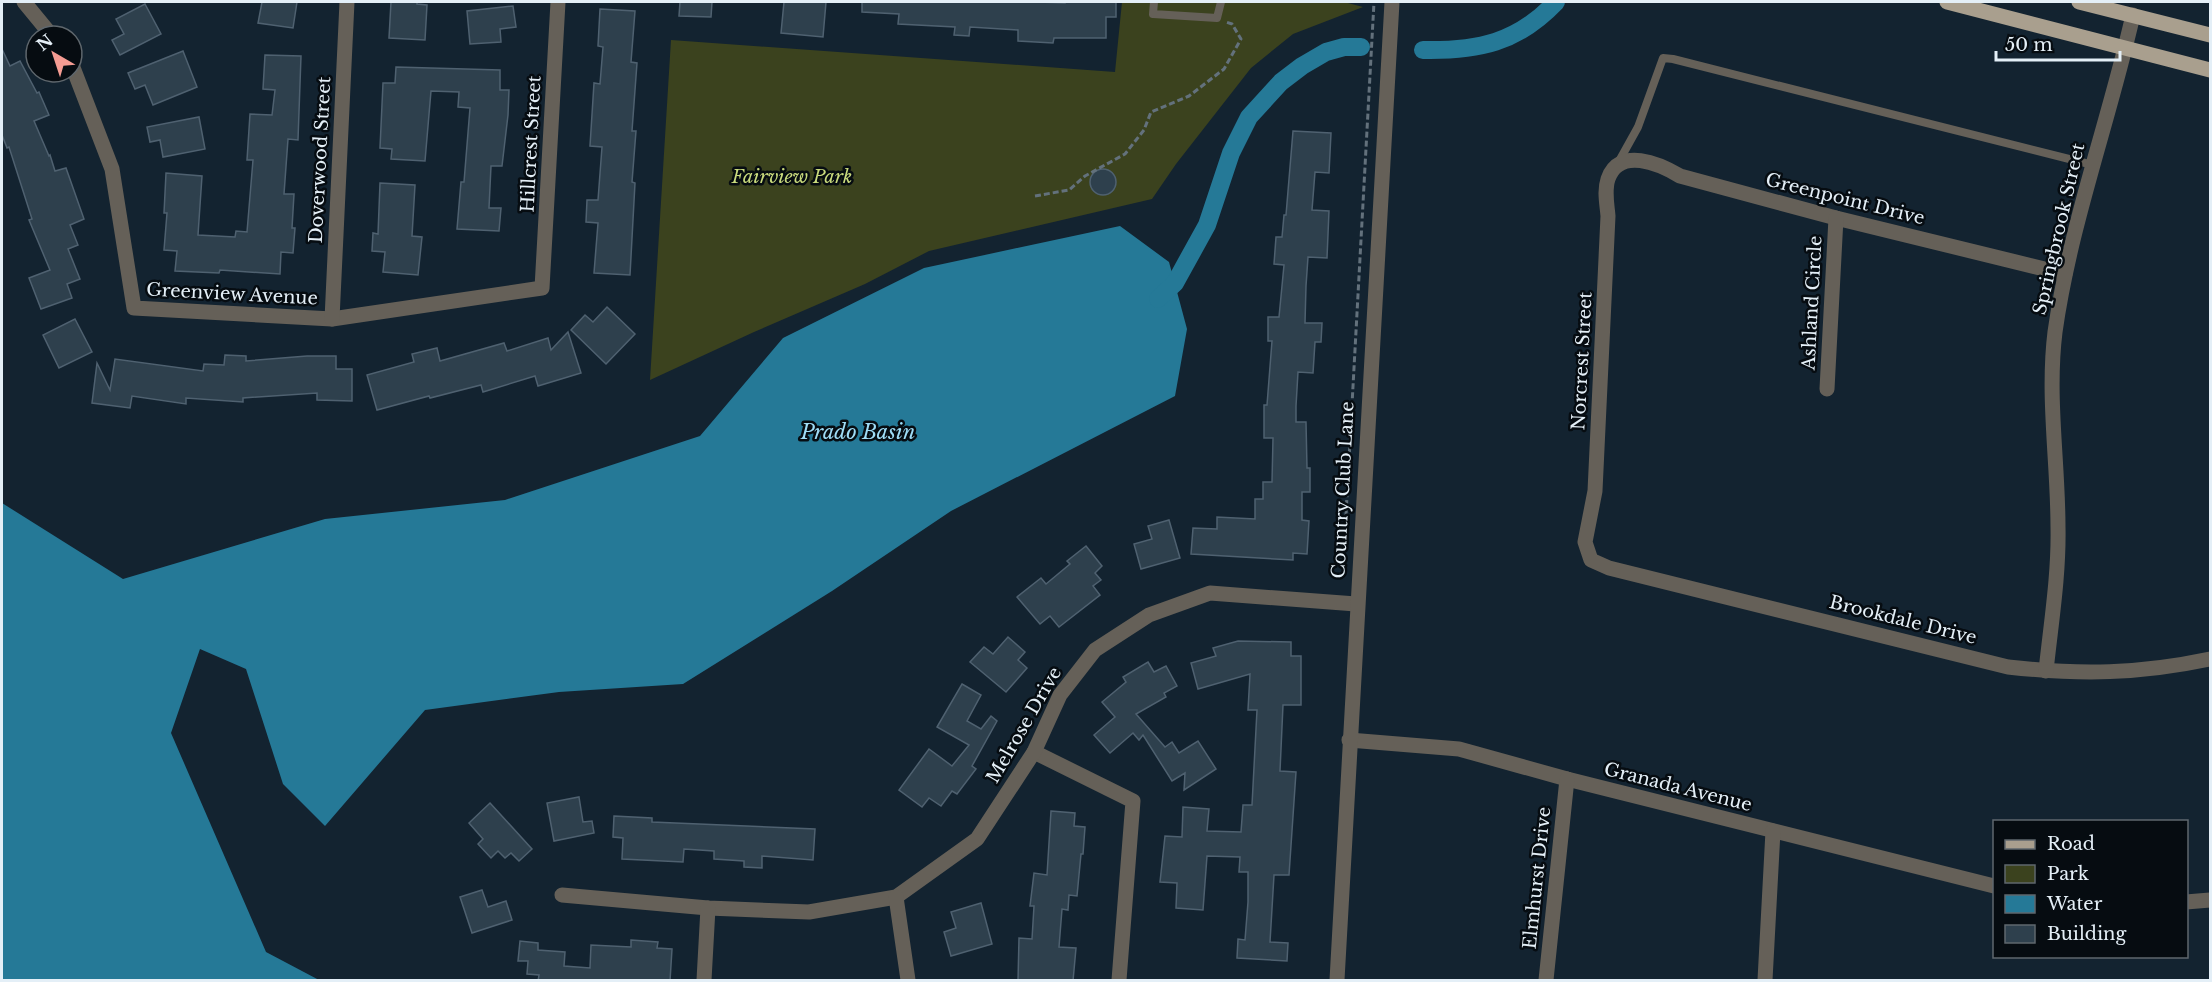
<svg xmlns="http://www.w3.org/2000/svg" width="2212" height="982" font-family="'Libre Baskerville',serif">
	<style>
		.green { fill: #3b421e }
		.water { fill: #257997 }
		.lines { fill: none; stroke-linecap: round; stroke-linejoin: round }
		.canal { stroke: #257997; stroke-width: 18 }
		.building { fill: #2e404d; stroke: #4f6170; stroke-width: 1.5 }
		.path { stroke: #63717c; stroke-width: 3; stroke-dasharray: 6 3; stroke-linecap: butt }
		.service { stroke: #656058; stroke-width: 8 }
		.minor { stroke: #656058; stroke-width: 15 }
		.primary { stroke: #a99f8e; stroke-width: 15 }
		.labels { text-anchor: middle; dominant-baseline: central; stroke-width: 5; stroke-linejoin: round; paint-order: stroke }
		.street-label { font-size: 18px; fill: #e4eff7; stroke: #060c11 }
		.park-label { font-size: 18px; font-style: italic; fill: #cadb7d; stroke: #060c11 }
		.water-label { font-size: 20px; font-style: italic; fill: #9fddf7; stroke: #060c11 }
	</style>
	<rect width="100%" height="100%" fill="#132330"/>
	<!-- green -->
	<path class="green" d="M 1122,2 L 1344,2 L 1363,7 L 1293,34 L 1251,68 L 1176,164 L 1152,199 L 929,251 L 865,284 L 754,332 L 650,380 L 671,40 L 1115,72 Z"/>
	<!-- water -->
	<path class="water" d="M 1120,226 L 1169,262 L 1187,329 L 1175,396 L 951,511 L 832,591 L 683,684 L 559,692 L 425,710 L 325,826 L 283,784 L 246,669 L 200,649 L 171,733 L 266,952 L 319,980 L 2,980 L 2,503 L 123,579 L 325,519 L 505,500 L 700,436 L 783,338 L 924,268 Z"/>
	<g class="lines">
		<!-- canal -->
		<g class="canal">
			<path d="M 1423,50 C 1478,51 1517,43 1556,2"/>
			<path d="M 1158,299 L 1175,283 L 1207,225 L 1231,153 L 1249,117 L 1281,82 L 1302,66 L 1326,52 L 1344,47 L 1361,47"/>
		</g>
	</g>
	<!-- building -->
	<g class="building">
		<path d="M 262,2 L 297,2 L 293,28 L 258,23 Z"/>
		<path d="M 391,2 L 417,2 L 417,4 L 427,5 L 425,40 L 389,38 Z"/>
		<path d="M 680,2 L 712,2 L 711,17 L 679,16 Z"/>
		<path d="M 784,2 L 826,2 L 823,37 L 781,33 Z"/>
		<path d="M 862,2 L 1038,2 L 1065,3 L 1065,2 L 1116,2 L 1116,17 L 1106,17 L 1106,38 L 1054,38 L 1053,43 L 1018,41 L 1018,30 L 970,27 L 969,36 L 954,35 L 955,27 L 898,24 L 899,14 L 862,12 Z"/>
		<path d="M 145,4 L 161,34 L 120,55 L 112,40 L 124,34 L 116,19 Z"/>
		<path d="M 513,6 L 516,27 L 500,29 L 501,42 L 470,44 L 467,11 Z"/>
		<path d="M 600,9 L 635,11 L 631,62 L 637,63 L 632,131 L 636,131 L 632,182 L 635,183 L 630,275 L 594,273 L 598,223 L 586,222 L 587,200 L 598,200 L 602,147 L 590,146 L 594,83 L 600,84 L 603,47 L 598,46 Z"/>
		<path d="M 2,49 L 10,66 L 20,61 L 37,93 L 39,92 L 49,115 L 34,121 L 49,156 L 50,155 L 55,171 L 66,168 L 84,219 L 70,225 L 78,245 L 68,249 L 80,279 L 67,284 L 72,298 L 41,309 L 29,278 L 50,270 L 29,220 L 32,219 L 9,147 L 7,148 L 2,135 Z"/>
		<path d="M 183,51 L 197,87 L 153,105 L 145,85 L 135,89 L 128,73 Z"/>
		<path d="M 265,55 L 301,56 L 298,140 L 288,139 L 284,194 L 294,194 L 292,228 L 295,228 L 293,253 L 281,252 L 280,274 L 220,270 L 219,273 L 175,271 L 177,251 L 164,250 L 167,213 L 164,213 L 166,173 L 202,176 L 198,235 L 235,237 L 236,231 L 247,232 L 253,160 L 247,160 L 250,114 L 272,115 L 275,90 L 263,89 Z"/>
		<path d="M 396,67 L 500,70 L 500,90 L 509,90 L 508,115 L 502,166 L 491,166 L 489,208 L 501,208 L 499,231 L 457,229 L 461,182 L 464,182 L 470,108 L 458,107 L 459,92 L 431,91 L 425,161 L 391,159 L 392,149 L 380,148 L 383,83 L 395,83 Z"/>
		<path d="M 199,117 L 205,149 L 163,157 L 160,140 L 150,142 L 147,127 Z"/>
		<path d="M 1293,131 L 1331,133 L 1329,173 L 1315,172 L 1312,210 L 1329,211 L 1327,258 L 1308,257 L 1306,286 L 1305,323 L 1322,323 L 1321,342 L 1315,342 L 1313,373 L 1298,372 L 1296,406 L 1296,422 L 1306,422 L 1307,468 L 1310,468 L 1310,492 L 1302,492 L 1302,520 L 1309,521 L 1307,554 L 1293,553 L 1293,560 L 1191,554 L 1193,528 L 1217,529 L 1217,517 L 1255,519 L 1255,499 L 1263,499 L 1263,482 L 1272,482 L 1273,438 L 1264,438 L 1264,405 L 1267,405 L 1272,341 L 1268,341 L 1268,317 L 1279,317 L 1284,265 L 1274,264 L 1276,237 L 1282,237 L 1284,215 L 1286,215 Z"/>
		<circle cx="1103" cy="182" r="13"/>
		<path d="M 380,183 L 415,185 L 412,236 L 422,237 L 418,275 L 383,272 L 385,252 L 372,251 L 373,233 L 378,234 Z"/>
		<path d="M 607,307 L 635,334 L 606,364 L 571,330 L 585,315 L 593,322 Z"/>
		<path d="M 75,319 L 92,352 L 59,368 L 43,335 Z"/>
		<path d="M 568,332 L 581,373 L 538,386 L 535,376 L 483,392 L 481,385 L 430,398 L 429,396 L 377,410 L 367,375 L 414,362 L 412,354 L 437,348 L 440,361 L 504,343 L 507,351 L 548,338 L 551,350 Z"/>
		<path d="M 225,355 L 246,356 L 246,361 L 307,356 L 336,356 L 336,369 L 352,369 L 352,401 L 317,400 L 317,393 L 243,398 L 243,402 L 186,398 L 186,404 L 132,396 L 130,408 L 92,403 L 97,363 L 110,390 L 115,359 L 203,371 L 204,364 L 224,365 Z"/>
		<path d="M 1169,520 L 1180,558 L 1141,569 L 1134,544 L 1152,539 L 1148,526 Z"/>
		<path d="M 1086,546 L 1102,566 L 1095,573 L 1101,580 L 1093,586 L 1100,595 L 1059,627 L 1050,616 L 1040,624 L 1017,597 L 1041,578 L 1046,584 L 1070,564 L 1067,561 Z"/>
		<path d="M 1008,637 L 1025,652 L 1018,660 L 1027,668 L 1006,692 L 970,662 L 984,647 L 993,654 Z"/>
		<path d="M 1238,641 L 1291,642 L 1291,656 L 1301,656 L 1301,705 L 1283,705 L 1280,771 L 1296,772 L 1289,875 L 1274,875 L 1270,942 L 1288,943 L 1287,961 L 1237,958 L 1238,939 L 1245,940 L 1248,902 L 1248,872 L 1239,872 L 1240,857 L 1207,856 L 1203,910 L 1176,908 L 1177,883 L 1160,882 L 1165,836 L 1182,837 L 1183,807 L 1209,809 L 1207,831 L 1241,832 L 1243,805 L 1252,805 L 1257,710 L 1248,710 L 1250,674 L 1198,689 L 1191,663 L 1216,656 L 1213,648 Z"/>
		<path d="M 1148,662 L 1154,672 L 1166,666 L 1177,686 L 1164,693 L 1166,697 L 1136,714 L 1165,747 L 1172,742 L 1179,753 L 1198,741 L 1216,769 L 1184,790 L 1185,773 L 1172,781 L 1143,735 L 1139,740 L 1133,733 L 1110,753 L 1094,735 L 1115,717 L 1102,702 L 1126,682 L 1123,677 Z"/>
		<path d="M 962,684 L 981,695 L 967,721 L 981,729 L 991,716 L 997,721 L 972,766 L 976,769 L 957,794 L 952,791 L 941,806 L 929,798 L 922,807 L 899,790 L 929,749 L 952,766 L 969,745 L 937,727 Z"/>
		<path d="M 579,797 L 583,822 L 592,821 L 594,833 L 554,841 L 547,803 Z"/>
		<path d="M 490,803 L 532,849 L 519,861 L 511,853 L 505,858 L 498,851 L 491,858 L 478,844 L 483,839 L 469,823 Z"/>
		<path d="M 1051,811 L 1075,813 L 1074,826 L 1085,827 L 1083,854 L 1081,854 L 1077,896 L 1069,895 L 1068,910 L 1062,909 L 1059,947 L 1076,948 L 1073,981 L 1018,981 L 1019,938 L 1032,939 L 1034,906 L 1030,906 L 1034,873 L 1047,875 Z"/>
		<path d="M 614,816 L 652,818 L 652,822 L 815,829 L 813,860 L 762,856 L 762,868 L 744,867 L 744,861 L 714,859 L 714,851 L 684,849 L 683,862 L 622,859 L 623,838 L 613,837 Z"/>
		<path d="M 482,890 L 488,907 L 506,901 L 512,920 L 472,933 L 460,897 Z"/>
		<path d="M 981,903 L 992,944 L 951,956 L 944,932 L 956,928 L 951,912 Z"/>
		<path d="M 631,940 L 658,942 L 657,948 L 672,949 L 670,981 L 538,981 L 539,975 L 527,974 L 528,961 L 518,961 L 520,941 L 538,943 L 538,950 L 565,952 L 564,966 L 590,968 L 591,945 L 631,947 Z"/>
	</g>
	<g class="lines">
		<!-- path -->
		<g class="path">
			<path d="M 1035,196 L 1069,190 L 1085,176 L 1125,154 L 1144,130 L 1151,112 L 1189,96 L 1224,69 L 1241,39 L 1232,24 L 1226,22"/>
			<path d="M 1344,551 L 1374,2"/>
		</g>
		<!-- service -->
		<g class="service">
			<path d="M 1154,2 L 1153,14 L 1217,18 L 1221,2"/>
			<path d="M 1618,163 L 1638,127 L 1663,58 L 1673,59 L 2093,165"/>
		</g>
		<!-- minor -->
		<g class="minor">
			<path d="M 24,2 L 52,36"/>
			<path d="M 72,65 L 112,169 L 134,308 L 332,319 L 542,288 L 558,2"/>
			<path d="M 2065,274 L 1836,218 L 1680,176 C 1660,164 1619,146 1608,179 C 1604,191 1607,204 1608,216 L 1595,491 L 1585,542 L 1591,560 L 1609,568 L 2008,667 C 2081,675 2139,674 2210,659"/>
			<path d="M 332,319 L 347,2"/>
			<path d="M 1827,389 L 1836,218"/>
			<path d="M 2046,671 C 2051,623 2059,575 2058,527 C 2058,462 2047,397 2055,332 C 2070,225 2109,121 2133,15"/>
			<path d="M 1349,740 L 1459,749 L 1567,779 L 1994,886"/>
			<path d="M 1034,752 L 1133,801 L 1119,980"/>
			<path d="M 562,895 L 708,908 L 809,912 L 896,897 L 977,839 L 1034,752 L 1060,695 L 1095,650 L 1149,615 L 1210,593 L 1356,604"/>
			<path d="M 896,897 L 908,980"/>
			<path d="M 2186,902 L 2210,900"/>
			<path d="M 704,980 L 708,908"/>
			<path d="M 1337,980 L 1392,2"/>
			<path d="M 1546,980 L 1567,779"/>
			<path d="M 1765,980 L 1773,831"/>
		</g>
		<!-- primary -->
		<g class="primary">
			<path d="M 1947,2 L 2210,70"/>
			<path d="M 2079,2 L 2210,35"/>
		</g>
	</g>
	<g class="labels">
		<!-- street labels -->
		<g class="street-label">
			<text transform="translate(531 144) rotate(-87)">Hillcrest Street</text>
			<text transform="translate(320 160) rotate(-87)">Doverwood Street</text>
			<text transform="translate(1845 199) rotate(14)">Greenpoint Drive</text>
			<text transform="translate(2059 229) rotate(-77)">Springbrook Street</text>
			<text transform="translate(232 294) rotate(3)">Greenview Avenue</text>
			<text transform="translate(1812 303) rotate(-87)">Ashland Circle</text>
			<text transform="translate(1582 361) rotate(-87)">Norcrest Street</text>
			<text transform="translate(1343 490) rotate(-87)">Country Club Lane</text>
			<text transform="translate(1903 620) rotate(14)">Brookdale Drive</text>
			<text transform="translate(1024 725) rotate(-60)">Melrose Drive</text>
			<text transform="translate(1678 787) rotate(14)">Granada Avenue</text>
			<text transform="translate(1537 878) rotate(-84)">Elmhurst Drive</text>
		</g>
		<!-- park labels -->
		<g class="park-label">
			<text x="792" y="177">Fairview Park</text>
		</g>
		<!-- water labels -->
		<g class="water-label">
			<text x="858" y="432">Prado Basin</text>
		</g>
	</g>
	<!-- border -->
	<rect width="2212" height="982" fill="none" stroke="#e4eff7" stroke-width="6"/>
	<!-- legend -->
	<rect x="1993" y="820" width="195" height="138" fill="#060c11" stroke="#5f676d" stroke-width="1.5"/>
	<rect x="2005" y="840" width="30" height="9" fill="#a99f8e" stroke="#5f676d" stroke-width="1.5"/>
	<text x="2047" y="850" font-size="18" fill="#e4eff7">Road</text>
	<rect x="2005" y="865" width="30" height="18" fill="#3b421e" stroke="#5f676d" stroke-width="1.5"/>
	<text x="2047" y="880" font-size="18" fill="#e4eff7">Park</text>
	<rect x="2005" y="895" width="30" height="18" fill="#257997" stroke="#5f676d" stroke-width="1.5"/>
	<text x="2047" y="910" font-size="18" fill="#e4eff7">Water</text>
	<rect x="2005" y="925" width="30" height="18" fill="#2e404d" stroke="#5f676d" stroke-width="1.5"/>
	<text x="2047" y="940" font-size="18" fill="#e4eff7">Building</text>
	<!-- north arrow -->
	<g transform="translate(54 54) rotate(321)"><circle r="28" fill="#060c11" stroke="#5f676d" stroke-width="1.5"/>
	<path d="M0-4.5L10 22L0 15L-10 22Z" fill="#f59c93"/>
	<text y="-9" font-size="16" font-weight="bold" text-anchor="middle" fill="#e4eff7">N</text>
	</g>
	<!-- scale -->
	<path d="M1996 51v9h124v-9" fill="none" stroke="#e4eff7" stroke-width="3"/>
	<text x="2005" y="51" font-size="18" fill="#e4eff7" stroke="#060c11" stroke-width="4.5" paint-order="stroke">50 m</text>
</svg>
